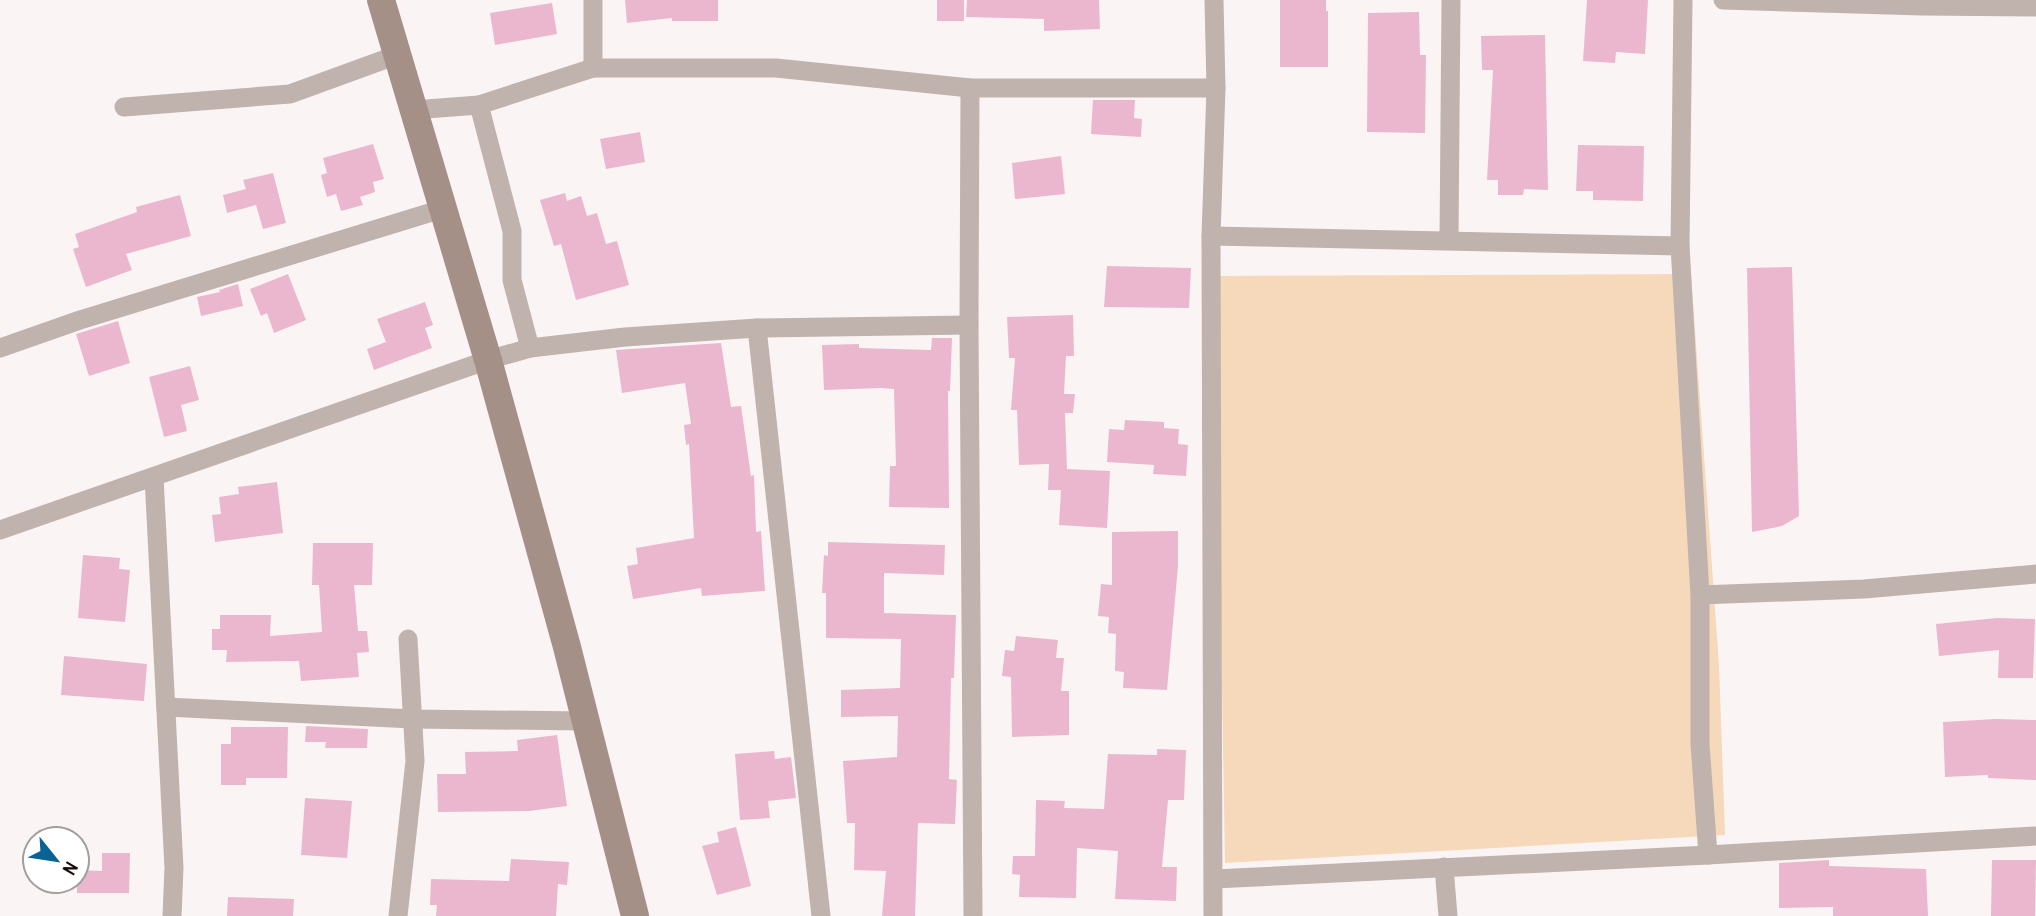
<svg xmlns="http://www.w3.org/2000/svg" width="2036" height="916" font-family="'Archivo Narrow',sans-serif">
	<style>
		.green { fill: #f5d9ba }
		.building { fill: #ebb7cf }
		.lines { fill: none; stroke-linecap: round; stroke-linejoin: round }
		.street { stroke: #c0b2ac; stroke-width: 19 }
		.secondary { stroke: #a59088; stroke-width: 28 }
	</style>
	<rect width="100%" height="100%" fill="#fbf4f4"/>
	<!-- green -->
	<path class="green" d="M 1691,274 L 1719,665 L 1725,835 L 1225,863 L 1215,276 Z"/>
	<!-- building -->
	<g class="building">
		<path d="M 625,0 L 718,0 L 718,21 L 672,21 L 672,18 L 627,23 Z"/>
		<rect x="937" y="0" width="27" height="21"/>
		<path d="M 967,0 L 1099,0 L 1100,29 L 1044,31 L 1044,19 L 966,17 Z"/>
		<path d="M 1280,0 L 1326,0 L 1326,11 L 1328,11 L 1328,67 L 1280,67 Z"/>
		<path d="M 1587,0 L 1648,0 L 1645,54 L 1616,52 L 1615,63 L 1583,61 Z"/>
		<path d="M 552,3 L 557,34 L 495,45 L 490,13 Z"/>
		<path d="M 1419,12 L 1420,55 L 1426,55 L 1425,133 L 1367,132 L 1368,13 Z"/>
		<path d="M 1545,35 L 1548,190 L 1524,189 L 1523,195 L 1498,195 L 1498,180 L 1487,180 L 1493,70 L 1482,70 L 1481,36 Z"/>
		<path d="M 1093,100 L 1135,100 L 1134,118 L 1142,119 L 1141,137 L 1091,134 Z"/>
		<path d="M 640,132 L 645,162 L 606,169 L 600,139 Z"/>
		<path d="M 373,144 L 384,179 L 373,182 L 375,192 L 360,197 L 363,205 L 341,211 L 336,194 L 327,197 L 321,175 L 327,173 L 323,158 Z"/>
		<path d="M 1578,145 L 1644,146 L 1643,201 L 1593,200 L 1593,191 L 1576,191 Z"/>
		<path d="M 1061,156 L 1065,194 L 1015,199 L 1012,163 Z"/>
		<path d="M 273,173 L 286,223 L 263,229 L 256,205 L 227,213 L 223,195 L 246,189 L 243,180 Z"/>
		<path d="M 565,193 L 567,201 L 581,196 L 587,216 L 597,213 L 606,244 L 617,241 L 629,285 L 576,300 L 561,244 L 554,246 L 540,200 Z"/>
		<path d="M 180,195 L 191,236 L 126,254 L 132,270 L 86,287 L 73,249 L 79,247 L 75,234 L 137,212 L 136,207 Z"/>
		<path d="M 1107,266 L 1191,268 L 1189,308 L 1104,307 Z"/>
		<path d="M 1792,267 L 1799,516 L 1782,526 L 1752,532 L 1747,268 Z"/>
		<path d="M 288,274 L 306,320 L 274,333 L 267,313 L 261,316 L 250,289 Z"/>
		<path d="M 238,284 L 243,306 L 201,316 L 197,297 L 220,292 L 219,290 Z"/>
		<path d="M 425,302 L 433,325 L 425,328 L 432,348 L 374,370 L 367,349 L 386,342 L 377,319 Z"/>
		<path d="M 1073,315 L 1074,356 L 1066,356 L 1064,394 L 1075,394 L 1073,413 L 1065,413 L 1067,469 L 1110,471 L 1107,528 L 1059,525 L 1061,490 L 1048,490 L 1049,464 L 1019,465 L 1017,410 L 1011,410 L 1015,358 L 1009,358 L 1007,317 Z"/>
		<path d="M 118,321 L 130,363 L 89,376 L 76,334 Z"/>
		<path d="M 932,338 L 952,338 L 950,391 L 948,391 L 949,508 L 889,507 L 890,466 L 896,466 L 894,389 L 880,388 L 824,390 L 822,345 L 859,344 L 859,348 L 931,350 Z"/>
		<path d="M 721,343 L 731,407 L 741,406 L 751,476 L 754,475 L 756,532 L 761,531 L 765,591 L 702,596 L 701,588 L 633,599 L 627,566 L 638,564 L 636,548 L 694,538 L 689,444 L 686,445 L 684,425 L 691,424 L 685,383 L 622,393 L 616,350 Z"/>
		<path d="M 190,366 L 199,400 L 181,405 L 187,431 L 164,437 L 149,377 Z"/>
		<path d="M 1125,420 L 1164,422 L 1164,428 L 1179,429 L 1178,444 L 1188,445 L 1186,476 L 1153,474 L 1154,465 L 1107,462 L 1109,429 L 1124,430 Z"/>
		<path d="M 277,482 L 283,533 L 215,542 L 212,515 L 221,514 L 219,497 L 239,494 L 238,487 Z"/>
		<path d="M 1178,531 L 1178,566 L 1167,690 L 1123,688 L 1124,672 L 1115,671 L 1116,634 L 1108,633 L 1109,617 L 1098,616 L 1101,584 L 1112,585 L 1112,532 Z"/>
		<path d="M 828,542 L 945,545 L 944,575 L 884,573 L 884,613 L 956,615 L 954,678 L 951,678 L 949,779 L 957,780 L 955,824 L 918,823 L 915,916 L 882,916 L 886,871 L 854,870 L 855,823 L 847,823 L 843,761 L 897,757 L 898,716 L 841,717 L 841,690 L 900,688 L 901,639 L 826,638 L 826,593 L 822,593 L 824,555 L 828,556 Z"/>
		<path d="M 313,543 L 373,543 L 372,585 L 354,585 L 358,631 L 367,631 L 369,652 L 357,653 L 359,677 L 301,681 L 299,661 L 226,662 L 227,650 L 212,650 L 212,629 L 220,629 L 220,615 L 271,615 L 270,636 L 322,632 L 319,585 L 312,585 Z"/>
		<path d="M 83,555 L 120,558 L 119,569 L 130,570 L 125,622 L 78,618 Z"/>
		<path d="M 1997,618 L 2035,619 L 2033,678 L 1998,678 L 1999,650 L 1939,656 L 1936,624 Z"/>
		<path d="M 1016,636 L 1058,640 L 1056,658 L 1064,658 L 1061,691 L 1069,691 L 1069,735 L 1012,737 L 1011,677 L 1002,676 L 1005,650 L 1014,651 Z"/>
		<path d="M 64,656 L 147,664 L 144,701 L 61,695 Z"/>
		<path d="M 1996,719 L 2036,720 L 2036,780 L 1988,778 L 1988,775 L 1945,777 L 1943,722 Z"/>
		<path d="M 306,726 L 368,729 L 367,748 L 325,748 L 326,742 L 305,742 Z"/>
		<path d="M 231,727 L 288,727 L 287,778 L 246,778 L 246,785 L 221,785 L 221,744 L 231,744 Z"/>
		<path d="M 557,735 L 567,806 L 529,811 L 438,812 L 437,774 L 466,774 L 465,752 L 518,751 L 517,740 Z"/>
		<path d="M 1157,749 L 1186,750 L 1184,800 L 1168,800 L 1162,867 L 1177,867 L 1176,901 L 1115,899 L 1118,851 L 1077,848 L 1076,898 L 1019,897 L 1020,875 L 1012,874 L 1013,856 L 1035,856 L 1036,800 L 1065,801 L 1064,808 L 1104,809 L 1108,754 L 1157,755 Z"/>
		<path d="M 774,751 L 775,759 L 791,757 L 796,798 L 768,801 L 770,818 L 740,820 L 735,754 Z"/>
		<path d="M 305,798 L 352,801 L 347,858 L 301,855 Z"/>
		<path d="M 736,827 L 751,886 L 717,895 L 702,846 L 719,842 L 717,832 Z"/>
		<path d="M 102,853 L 130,853 L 129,893 L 77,893 L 77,870 L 102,871 Z"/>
		<path d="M 511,859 L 569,862 L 567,885 L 558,884 L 556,916 L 436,916 L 437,905 L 430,905 L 431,879 L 509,881 Z"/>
		<path d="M 1829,860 L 1829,866 L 1926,869 L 1928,916 L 1833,916 L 1833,907 L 1779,908 L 1779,863 Z"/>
		<path d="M 1992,860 L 2036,860 L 2035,916 L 1991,916 Z"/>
		<path d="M 228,897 L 294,899 L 293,916 L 227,916 Z"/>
	</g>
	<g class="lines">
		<!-- street -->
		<g class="street">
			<path d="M 1683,0 L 1680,246 L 1700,595 L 1700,744 L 1708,855"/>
			<path d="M 1723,0 L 1922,6 L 2036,7"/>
			<path d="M 593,68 L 593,0"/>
			<path d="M 970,88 L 969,325 L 973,916"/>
			<path d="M 479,105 L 512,231 L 512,280 L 530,348"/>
			<path d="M 124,107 L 290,94 L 397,55"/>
			<path d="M 413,110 L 479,105 L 593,68 L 776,68 L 970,88 L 1216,88"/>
			<path d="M 1211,236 L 1680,246"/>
			<path d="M 1449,240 L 1451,0"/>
			<path d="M 757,328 L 821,916"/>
			<path d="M 0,348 L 80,320 L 442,209"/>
			<path d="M 154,477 L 174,868 L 172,916"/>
			<path d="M 0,530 L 488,360 L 530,348 L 625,337 L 757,328 L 969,325"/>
			<path d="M 1700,595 L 1864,589 L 2036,574"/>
			<path d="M 166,707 L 413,719 L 585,721"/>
			<path d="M 1444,867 L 1448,916"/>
			<path d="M 1214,879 L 1708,855 L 2036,836"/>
			<path d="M 398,916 L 415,761 L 408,639"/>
			<path d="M 1213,916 L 1211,236 L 1216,88 L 1214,0"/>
		</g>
		<!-- secondary -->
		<path class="secondary" d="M 381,0 L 488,360 L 567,647 L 635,916"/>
	</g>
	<!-- north arrow -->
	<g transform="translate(56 860) rotate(120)"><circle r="33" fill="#ffffff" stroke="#a39e9e" stroke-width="2"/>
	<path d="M0-5L12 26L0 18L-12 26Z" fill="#096394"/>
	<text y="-10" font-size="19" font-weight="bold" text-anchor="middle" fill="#180c0d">N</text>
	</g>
</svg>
